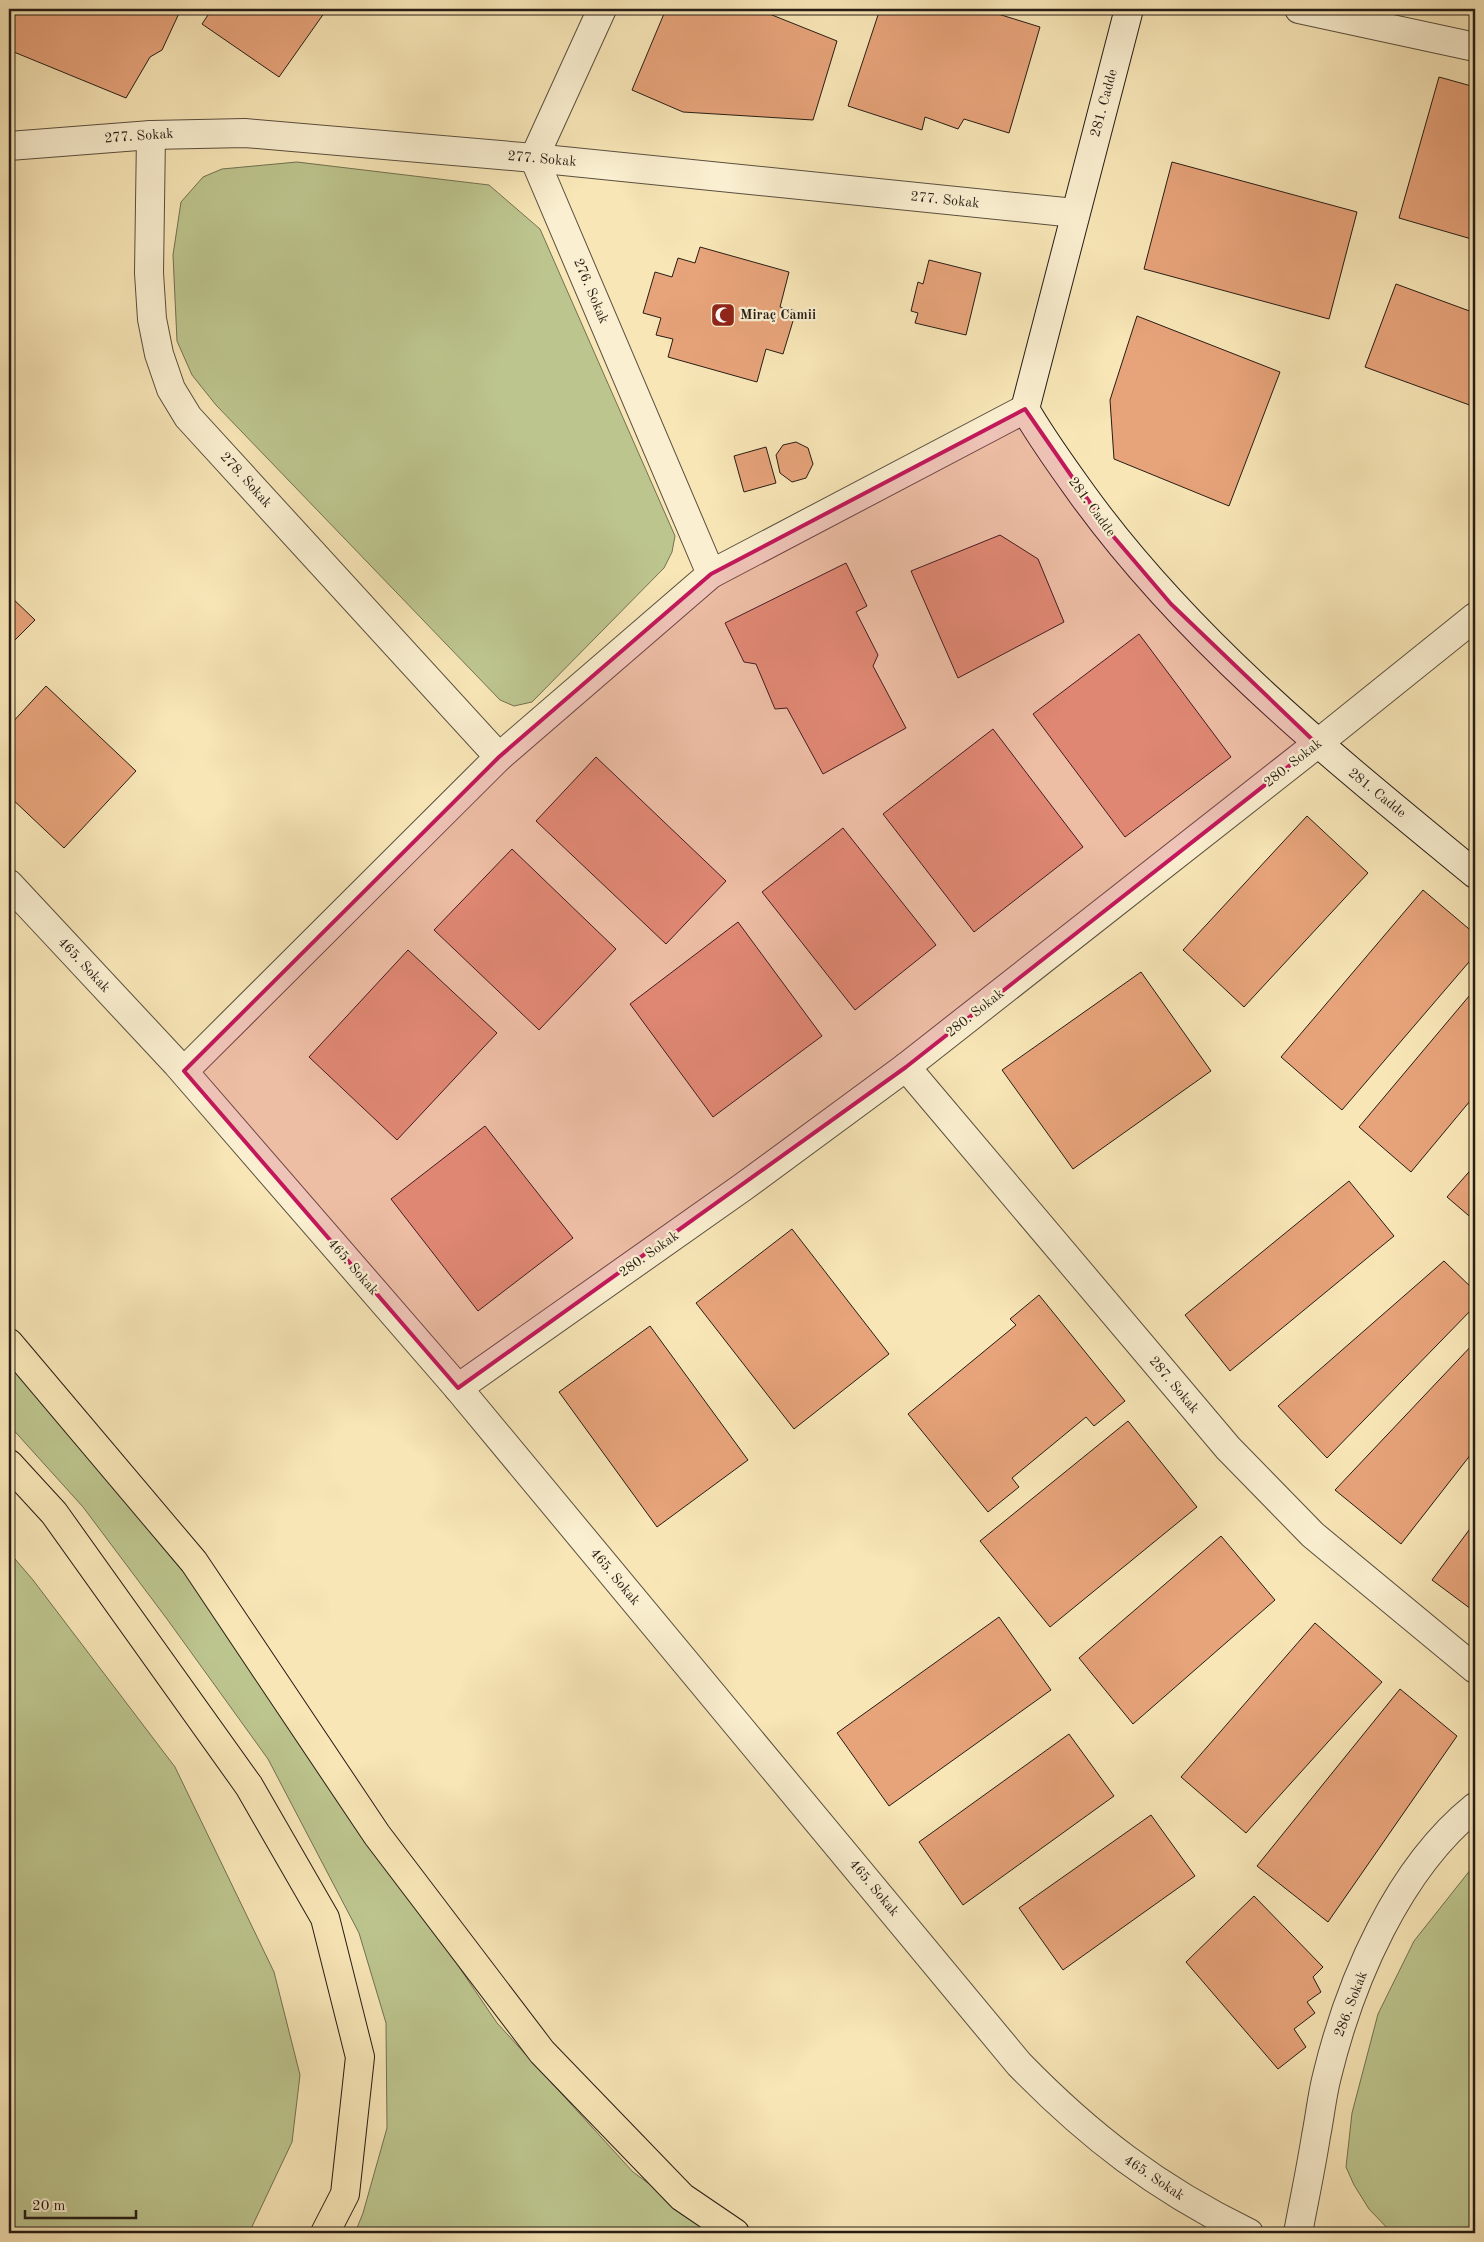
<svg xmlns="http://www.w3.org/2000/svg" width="1484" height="2242" font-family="'Old Standard TT',serif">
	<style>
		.green { fill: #bdc58e; stroke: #727152 }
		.building { fill: #e7a37a; stroke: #261d15 }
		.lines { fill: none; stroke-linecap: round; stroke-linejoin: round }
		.street-casing { stroke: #5a4f3e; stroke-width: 30 }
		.secondary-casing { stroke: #261d15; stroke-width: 30 }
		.highway-casing { stroke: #261d15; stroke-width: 30 }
		.street { stroke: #faefd0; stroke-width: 28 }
		.secondary { stroke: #faefd0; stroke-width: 28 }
		.highway { stroke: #f8e6b7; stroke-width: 28 }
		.marked { fill: #c2185b; fill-opacity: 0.2; stroke: #c2185b; stroke-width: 4; stroke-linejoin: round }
		.labels { text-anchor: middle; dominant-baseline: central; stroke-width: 4.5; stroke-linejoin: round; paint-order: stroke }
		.street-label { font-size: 14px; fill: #261d15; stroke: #faefd0 }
		.poi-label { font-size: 14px; font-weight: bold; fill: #261d15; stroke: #faefd0; text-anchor: start }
	</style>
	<rect width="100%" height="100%" fill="#f8e6b7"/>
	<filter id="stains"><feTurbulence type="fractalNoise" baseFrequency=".004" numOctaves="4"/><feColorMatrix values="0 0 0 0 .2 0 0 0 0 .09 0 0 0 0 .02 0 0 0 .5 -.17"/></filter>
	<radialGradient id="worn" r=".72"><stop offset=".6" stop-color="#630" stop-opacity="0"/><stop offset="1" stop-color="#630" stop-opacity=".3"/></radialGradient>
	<!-- green -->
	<g class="green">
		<path d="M 297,162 L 489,185 L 540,229 L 675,536 L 672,552 L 664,568 L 532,702 L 514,706 L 500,700 L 216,405 L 192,375 L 177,341 L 173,255 L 181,202 L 203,177 L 222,169 Z"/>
		<path d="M 9,1359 L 41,1390 L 221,1616 L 497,2023 L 633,2172 L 716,2233 L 355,2233 L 363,2213 L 387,2128 L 386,2023 L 359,1933 L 268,1759 L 167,1619 L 83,1507 L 9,1425 Z"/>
		<path d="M 9,1552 L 33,1580 L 175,1767 L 274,1972 L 300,2075 L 292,2142 L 249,2233 L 9,2233 Z"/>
		<path d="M 1475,1864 L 1475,2233 L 1392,2233 L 1369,2209 L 1354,2185 L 1346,2167 L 1352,2113 L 1378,2014 L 1414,1941 Z"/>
	</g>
	<!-- building -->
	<g class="building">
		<path d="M 9,9 L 181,9 L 162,50 L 150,57 L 126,98 L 9,50 Z"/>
		<path d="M 212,9 L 327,9 L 279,77 L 202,24 Z"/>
		<path d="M 666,9 L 757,9 L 837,41 L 813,120 L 683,112 L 632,90 Z"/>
		<path d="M 880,9 L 982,9 L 1040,27 L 1009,133 L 964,119 L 958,129 L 925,117 L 922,130 L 848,106 Z"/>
		<path d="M 1439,77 L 1475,87 L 1475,240 L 1399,218 Z"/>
		<path d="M 1172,162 L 1357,212 L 1329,319 L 1144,269 Z"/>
		<path d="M 700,247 L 789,272 L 780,307 L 796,311 L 783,354 L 766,349 L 757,382 L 668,357 L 673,339 L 656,335 L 661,318 L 643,313 L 655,272 L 672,277 L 678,258 L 695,263 Z"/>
		<path d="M 929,260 L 981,273 L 966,335 L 915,323 L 918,313 L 911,311 L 918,282 L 923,284 Z"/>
		<path d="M 1396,284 L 1475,313 L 1475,407 L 1365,367 Z"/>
		<path d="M 1137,316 L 1280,372 L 1229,506 L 1114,459 L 1110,400 Z"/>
		<path d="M 796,442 L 808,448 L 813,464 L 806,478 L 792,482 L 780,473 L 776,455 L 783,445 Z"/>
		<path d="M 766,447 L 776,483 L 744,492 L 734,456 Z"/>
		<path d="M 1000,535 L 1038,559 L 1064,622 L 958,678 L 911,571 Z"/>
		<path d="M 846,563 L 867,606 L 856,612 L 878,655 L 873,666 L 906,728 L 823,774 L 787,708 L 775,709 L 756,664 L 744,662 L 725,623 Z"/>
		<path d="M 9,595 L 35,620 L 9,646 Z"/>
		<path d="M 1139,634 L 1231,757 L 1125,837 L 1033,714 Z"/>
		<path d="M 46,686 L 136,771 L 64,848 L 9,796 L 9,726 Z"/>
		<path d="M 993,729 L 1083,847 L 974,932 L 883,814 Z"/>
		<path d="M 596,757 L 726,881 L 666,944 L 536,821 Z"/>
		<path d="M 1307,816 L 1368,873 L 1244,1007 L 1183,950 Z"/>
		<path d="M 843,828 L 936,945 L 855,1010 L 762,892 Z"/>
		<path d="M 512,849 L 616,949 L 539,1030 L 434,930 Z"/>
		<path d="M 1423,890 L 1475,934 L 1475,955 L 1342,1110 L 1281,1057 Z"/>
		<path d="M 738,922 L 822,1036 L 713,1117 L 630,1004 Z"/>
		<path d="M 408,950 L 497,1033 L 397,1140 L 309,1057 Z"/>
		<path d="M 1141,972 L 1211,1071 L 1073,1169 L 1002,1070 Z"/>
		<path d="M 1475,989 L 1475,1095 L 1411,1172 L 1359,1127 Z"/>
		<path d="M 485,1126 L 573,1238 L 478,1311 L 391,1199 Z"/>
		<path d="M 1475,1165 L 1475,1221 L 1447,1197 Z"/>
		<path d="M 1349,1181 L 1394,1236 L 1230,1371 L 1185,1315 Z"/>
		<path d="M 792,1229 L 889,1354 L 794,1429 L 696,1303 Z"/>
		<path d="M 1444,1261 L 1475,1291 L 1475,1306 L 1327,1458 L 1278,1406 Z"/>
		<path d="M 1039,1295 L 1125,1401 L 1094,1426 L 1086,1417 L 1012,1478 L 1019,1487 L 988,1512 L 908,1414 L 1016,1325 L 1010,1319 Z"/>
		<path d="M 650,1326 L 748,1460 L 657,1527 L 559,1392 Z"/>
		<path d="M 1475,1342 L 1475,1449 L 1401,1544 L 1335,1490 Z"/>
		<path d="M 1128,1421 L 1197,1507 L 1050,1627 L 980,1541 Z"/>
		<path d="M 1475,1522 L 1475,1612 L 1432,1580 Z"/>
		<path d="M 1221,1536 L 1275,1600 L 1133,1724 L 1079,1658 Z"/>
		<path d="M 999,1617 L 1051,1690 L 889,1806 L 837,1733 Z"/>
		<path d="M 1315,1623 L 1382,1682 L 1246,1833 L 1181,1777 Z"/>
		<path d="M 1400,1689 L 1457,1736 L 1328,1922 L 1257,1866 Z"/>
		<path d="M 1069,1734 L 1114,1796 L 963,1905 L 919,1842 Z"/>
		<path d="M 1151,1815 L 1195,1876 L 1063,1970 L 1019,1908 Z"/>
		<path d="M 1254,1896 L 1323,1967 L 1313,1977 L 1321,1992 L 1307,2002 L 1315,2013 L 1294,2029 L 1306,2047 L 1278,2069 L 1186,1962 Z"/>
	</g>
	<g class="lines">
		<defs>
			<g id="street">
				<path d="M 602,9 L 534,158 L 711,574"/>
				<path d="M 1299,9 L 1475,47"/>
				<path d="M 151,135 L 149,273 L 152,319 L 159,354 L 171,389 L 188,417 L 499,757"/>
				<path d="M 9,146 L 151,135 L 245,133 L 534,158 L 1075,213"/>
				<path d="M 9,884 L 177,1064 L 458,1388 L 1019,2064 C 1089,2136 1158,2189 1249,2233"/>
				<path d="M 906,1067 L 1228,1448 L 1313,1535 L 1475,1669"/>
				<path d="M 184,1071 L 499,757 L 711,574 L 1025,409"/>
				<path d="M 458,1388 L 743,1187 L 906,1067 L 1317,744 L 1475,617"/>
				<path d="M 1298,2233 C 1304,2201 1311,2168 1316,2136 C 1320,2116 1322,2095 1327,2076 C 1350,1981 1398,1869 1475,1807"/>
			</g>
			<path id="secondary" d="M 1129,9 L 1025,409 C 1042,439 1062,466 1082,494 C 1190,643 1334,758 1475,874"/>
			<g id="highway">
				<path d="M 9,1343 L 194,1562 L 377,1835 L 542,2052 L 682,2197 L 735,2233"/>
				<path d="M 9,1464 L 54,1513 L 249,1786 L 325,1918 L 360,2057 L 345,2194 L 325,2233"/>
			</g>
		</defs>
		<!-- street casing -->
		<use href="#street" class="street-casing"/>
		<!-- secondary casing -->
		<use href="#secondary" class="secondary-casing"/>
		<!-- highway casing -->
		<use href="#highway" class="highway-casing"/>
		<!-- street -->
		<use href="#street" class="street"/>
		<!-- secondary -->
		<use href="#secondary" class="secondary"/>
		<!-- highway -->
		<use href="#highway" class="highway"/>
	</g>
	<!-- marked area -->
	<path class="marked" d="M 1025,409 L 1113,536 L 1171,604 L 1317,744 L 906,1067 L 458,1388 L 184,1071 L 499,757 L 711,574 Z"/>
	<!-- icons -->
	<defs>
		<symbol id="mosque-square" viewBox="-11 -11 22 22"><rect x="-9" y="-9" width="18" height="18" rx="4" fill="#8f2418" stroke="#faefd0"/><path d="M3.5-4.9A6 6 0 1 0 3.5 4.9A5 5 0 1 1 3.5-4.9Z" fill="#fff"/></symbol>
	</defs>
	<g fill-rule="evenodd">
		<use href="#mosque-square" x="709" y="301" width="28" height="28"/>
	</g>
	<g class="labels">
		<!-- street labels -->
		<g class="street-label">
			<text transform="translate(1104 103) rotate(-75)">281. Cadde</text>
			<text transform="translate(139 136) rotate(-4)">277. Sokak</text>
			<text transform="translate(542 159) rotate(5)">277. Sokak</text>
			<text transform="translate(945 200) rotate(6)">277. Sokak</text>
			<text transform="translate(591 291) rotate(67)">276. Sokak</text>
			<text transform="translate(246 480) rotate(48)">278. Sokak</text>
			<text transform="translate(1092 507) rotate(54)">281. Cadde</text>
			<text transform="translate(1293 763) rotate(-38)">280. Sokak</text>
			<text transform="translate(1377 793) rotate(39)">281. Cadde</text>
			<text transform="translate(84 965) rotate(47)">465. Sokak</text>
			<text transform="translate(975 1013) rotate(-38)">280. Sokak</text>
			<text transform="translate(649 1254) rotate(-35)">280. Sokak</text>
			<text transform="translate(353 1267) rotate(49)">465. Sokak</text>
			<text transform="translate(1174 1385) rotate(50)">287. Sokak</text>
			<text transform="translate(615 1577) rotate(50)">465. Sokak</text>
			<text transform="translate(874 1888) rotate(50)">465. Sokak</text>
			<text transform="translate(1351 2004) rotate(-69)">286. Sokak</text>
			<text transform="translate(1154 2178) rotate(34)">465. Sokak</text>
		</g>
		<!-- poi labels -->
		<g class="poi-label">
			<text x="740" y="315">Miraç Camii</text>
		</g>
	</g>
	<!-- margin -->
	<rect width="1484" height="2242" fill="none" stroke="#f8e6b7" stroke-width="30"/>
	<rect x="10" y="10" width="1464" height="2222" fill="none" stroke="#261d15" stroke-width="2.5"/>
	<rect x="15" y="15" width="1454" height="2212" fill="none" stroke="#261d15"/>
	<!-- scale -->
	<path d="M25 2210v8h111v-8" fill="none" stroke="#261d15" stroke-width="2.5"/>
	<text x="32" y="2210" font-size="15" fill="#261d15" stroke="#faefd0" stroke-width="4" paint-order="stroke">20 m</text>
	<rect width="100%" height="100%" filter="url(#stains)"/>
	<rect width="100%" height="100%" fill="url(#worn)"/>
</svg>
